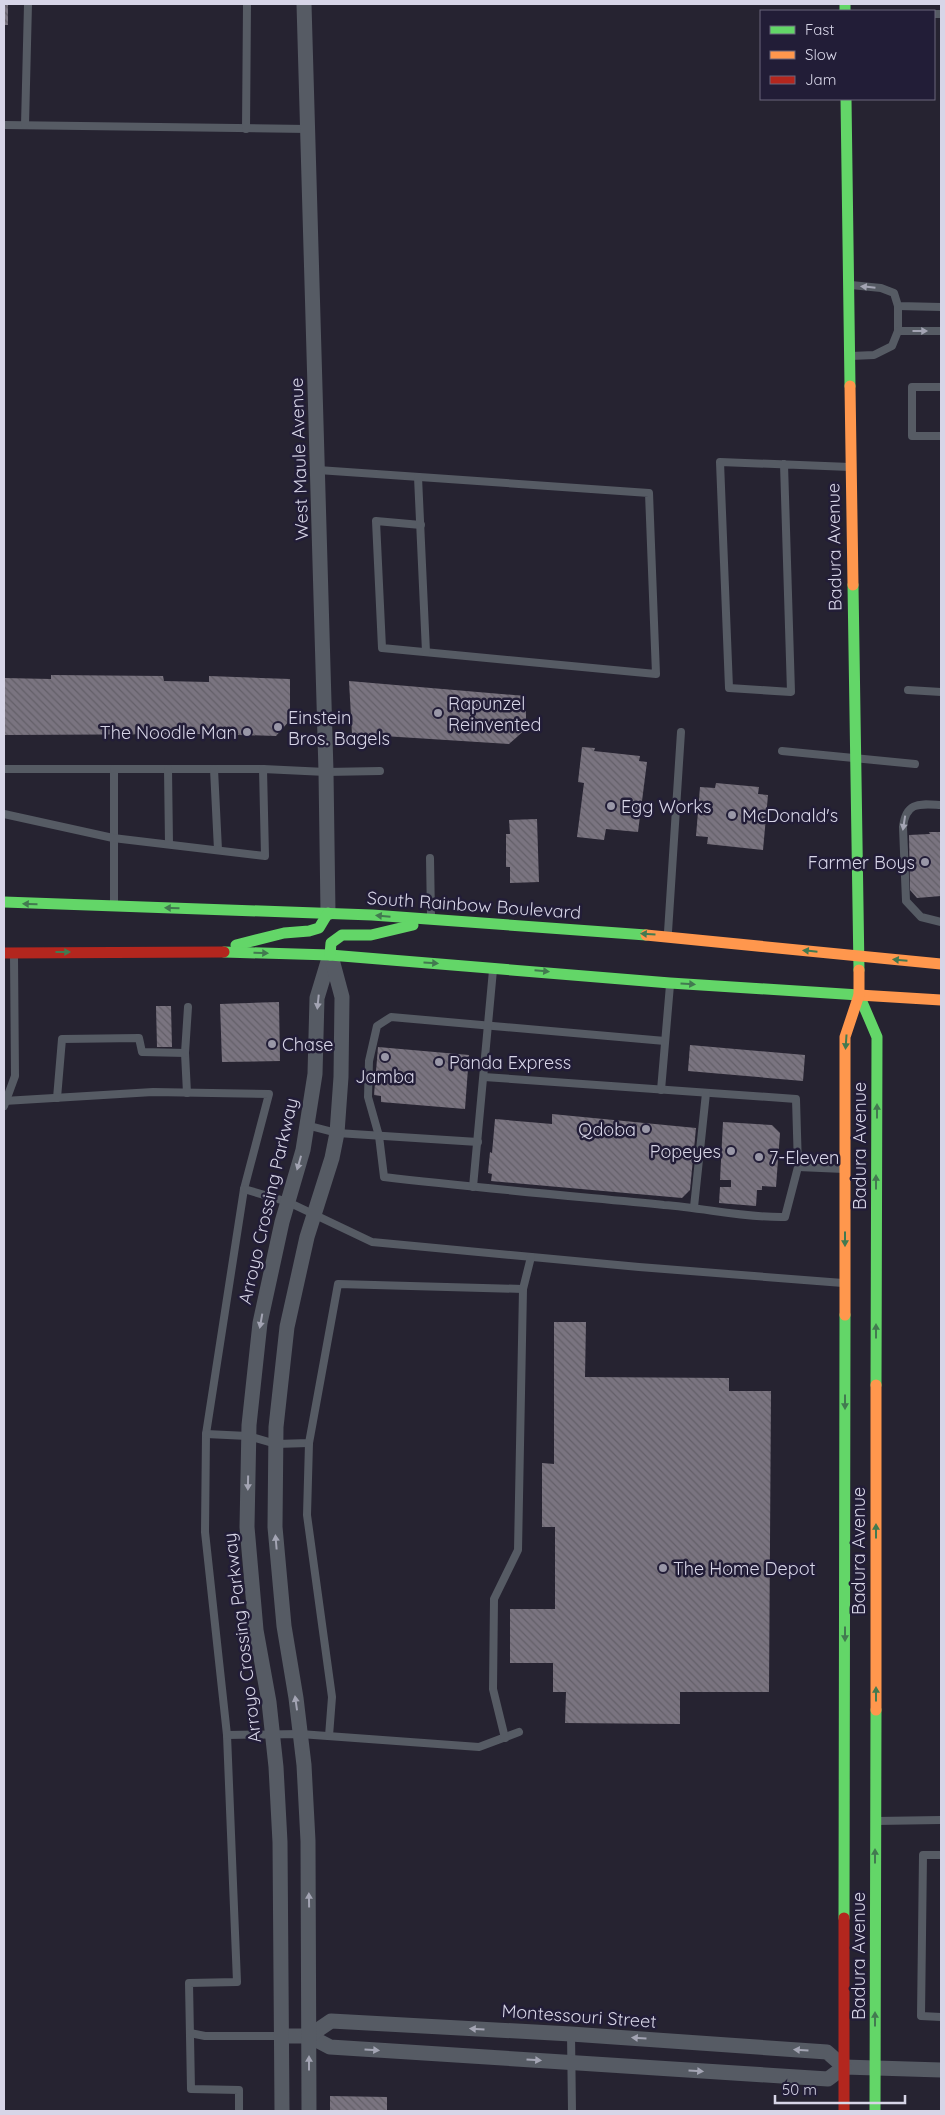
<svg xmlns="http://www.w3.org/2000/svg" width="945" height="2115" font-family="Quicksand,sans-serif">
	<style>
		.building { fill: url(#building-back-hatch) }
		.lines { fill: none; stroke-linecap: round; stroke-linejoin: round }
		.lane { stroke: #565b64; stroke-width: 8 }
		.street { stroke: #565b64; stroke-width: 15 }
		.fast { stroke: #63d668; stroke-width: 11 }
		.slow { stroke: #ff974d; stroke-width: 11 }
		.jam { stroke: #b3261e; stroke-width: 11 }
		.oneway { fill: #a3a4b3 }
		.oneway2 { fill: #427a50 }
		.poi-dot { fill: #9997a7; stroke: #221d37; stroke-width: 2 }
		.labels { text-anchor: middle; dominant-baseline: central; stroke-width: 5; stroke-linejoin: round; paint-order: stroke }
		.street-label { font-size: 18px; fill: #d7d5e7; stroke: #221d37 }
		.poi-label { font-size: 18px; fill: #d7d5e7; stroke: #221d37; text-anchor: start }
	</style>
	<defs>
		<pattern id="building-back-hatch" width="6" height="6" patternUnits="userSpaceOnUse" patternTransform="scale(1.25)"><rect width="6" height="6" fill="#7a7480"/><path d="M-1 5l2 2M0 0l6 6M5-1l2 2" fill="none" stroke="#635f68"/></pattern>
	</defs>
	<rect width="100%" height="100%" fill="#262331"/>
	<!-- building -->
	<g class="building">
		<rect x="4" y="4" width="4" height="21"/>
		<path d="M 51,675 L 163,676 L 164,681 L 209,682 L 209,676 L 290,679 L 290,720 L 276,736 L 209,734 L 4,735 L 4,678 L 51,679 Z"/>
		<path d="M 349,681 L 526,696 L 526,729 L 509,744 L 352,734 Z"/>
		<path d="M 582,747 L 595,748 L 594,751 L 640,756 L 639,761 L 647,762 L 638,832 L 606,829 L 604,840 L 577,837 L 584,783 L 578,782 Z"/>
		<path d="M 716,783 L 759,787 L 758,794 L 768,795 L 763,850 L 707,844 L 708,837 L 696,836 L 700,787 L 715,788 Z"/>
		<path d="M 537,819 L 539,882 L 510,883 L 510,867 L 506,867 L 506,834 L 510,834 L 509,820 Z"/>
		<path d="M 929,832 L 941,832 L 941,896 L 917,898 L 910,890 L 909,835 L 930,834 Z"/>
		<path d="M 279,1002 L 280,1061 L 222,1062 L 220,1004 Z"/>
		<path d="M 156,1006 L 171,1006 L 172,1047 L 157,1047 Z"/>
		<path d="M 690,1045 L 805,1055 L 803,1081 L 688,1071 Z"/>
		<path d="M 378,1047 L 469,1055 L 465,1109 L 381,1102 L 381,1096 L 374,1095 Z"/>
		<path d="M 552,1114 L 696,1128 L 690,1190 L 682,1198 L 491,1181 L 492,1174 L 488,1173 L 490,1152 L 492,1153 L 495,1119 L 552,1124 Z"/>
		<path d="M 723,1122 L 772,1125 L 780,1133 L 776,1187 L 762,1186 L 762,1190 L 757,1190 L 756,1206 L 719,1203 L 720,1187 L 731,1187 L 731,1180 L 720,1180 Z"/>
		<path d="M 554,1322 L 586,1322 L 585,1377 L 729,1378 L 729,1391 L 771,1391 L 769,1692 L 680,1692 L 680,1724 L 565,1723 L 566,1692 L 553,1692 L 553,1663 L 510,1663 L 510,1609 L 555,1609 L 555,1527 L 542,1527 L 542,1463 L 554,1464 Z"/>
		<path d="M 330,2096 L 387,2097 L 387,2111 L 330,2111 Z"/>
	</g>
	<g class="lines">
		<!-- lane -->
		<g class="lane">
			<path d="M 934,14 L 941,14"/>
			<path d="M 4,125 L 308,129"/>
			<path d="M 25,125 L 28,4"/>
			<path d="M 246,129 L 247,4"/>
			<path d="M 851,285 L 881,288 L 894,293 L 898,306 L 941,307"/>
			<path d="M 898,306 L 898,331"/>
			<path d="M 851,356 L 874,355 L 892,346 L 898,331 L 941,331"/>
			<path d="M 941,387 L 912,387 L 912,436 L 941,436"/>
			<path d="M 784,464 L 791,692 L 729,688 L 720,462 L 850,467"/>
			<path d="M 318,470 L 649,493 L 656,674 L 382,648 L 376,521 L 421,525"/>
			<path d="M 418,477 L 426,652"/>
			<path d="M 908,690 L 941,692"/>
			<path d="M 782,751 L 915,764"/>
			<path d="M 4,769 L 114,769 L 114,902"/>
			<path d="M 114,769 L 263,769"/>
			<path d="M 168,769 L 169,844"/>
			<path d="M 214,769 L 218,850"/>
			<path d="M 941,805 C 920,804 906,801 903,827 L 906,901 L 921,917 L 941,922"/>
			<path d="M 4,814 L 113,838 L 265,856 L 263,769 L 326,772 L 380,771"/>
			<path d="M 430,858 L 431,916"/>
			<path d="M 668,932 L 681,732"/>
			<path d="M 484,1077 L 796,1099 L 798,1167 L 785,1217 C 745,1218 705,1208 664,1205 C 571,1196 477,1188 384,1177 L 379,1136 L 368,1097 L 369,1061 L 377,1026 L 391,1017 L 665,1041"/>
			<path d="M 661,1090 L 670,985"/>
			<path d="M 187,1093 L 185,1053 L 188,1007"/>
			<path d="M 57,1098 L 62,1039 L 139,1038 L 142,1052 L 185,1053"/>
			<path d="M 4,1101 L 153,1092 L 269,1094 L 244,1189 L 206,1434 L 205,1532 L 227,1735 L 237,1982 L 189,1983 L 191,2089 L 239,2090 L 239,2111"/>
			<path d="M 4,1106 L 15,1076 L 14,957"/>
			<path d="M 306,1125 L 337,1133 L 478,1142"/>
			<path d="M 798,1167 L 844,1169"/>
			<path d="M 473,1187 L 493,970"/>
			<path d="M 244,1189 L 288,1202 L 372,1242 L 639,1267 L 843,1283"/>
			<path d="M 694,1207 L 706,1093"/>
			<path d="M 206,1434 L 248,1436 L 276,1444 L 309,1443 L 338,1284 L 523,1289"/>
			<path d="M 309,1443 L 307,1515 L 332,1697 L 329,1736"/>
			<path d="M 227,1735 L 300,1734 L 479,1747 L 519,1732"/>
			<path d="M 505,1738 L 493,1689 L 494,1599 L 518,1550 L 523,1289 L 531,1257"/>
			<path d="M 876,1821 L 941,1820"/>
			<path d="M 941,1855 L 923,1855 L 921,2016 L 941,2017"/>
			<path d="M 190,2033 L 205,2036 L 282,2036"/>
			<path d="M 571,2034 L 572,2111"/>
		</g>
		<!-- street -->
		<g class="street">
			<path d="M 304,4 L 326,772 L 328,913"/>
			<path d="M 282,2036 L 309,2036 L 330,2047 L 828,2079 L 844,2067 L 941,2070"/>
			<path d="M 309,2036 L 331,2021 L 571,2034 L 827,2052 L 844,2067"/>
			<path d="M 282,2111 L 280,1842 L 276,1767 L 269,1702 L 256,1630 L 247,1527 L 249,1425 L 260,1323 L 282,1222 L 303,1150 L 315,1074 L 317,998 L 330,955"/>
			<path d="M 309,2111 L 308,1841 L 304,1765 L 296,1698 L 284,1626 L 275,1527 L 276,1427 L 287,1327 L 307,1237 L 332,1158 L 337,1133 L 341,1077 L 342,997 L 331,956"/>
		</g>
		<!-- fast -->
		<g class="fast">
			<path d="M 845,4 L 845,11"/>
			<path d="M 846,99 L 850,386"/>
			<path d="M 853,585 L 859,970"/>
			<path d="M 4,902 L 372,915 L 646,935"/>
			<path d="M 236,945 L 284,933 L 309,931 L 319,928 L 328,913"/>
			<path d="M 224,952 L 330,955 L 670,983 L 859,995"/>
			<path d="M 330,955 L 331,943 L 342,935 L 371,935 L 413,925"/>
			<path d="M 859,995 L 877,1037 L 876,1385"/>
			<path d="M 844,1918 L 845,1315"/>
			<path d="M 875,2111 L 876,1710"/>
		</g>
		<!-- slow -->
		<g class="slow">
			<path d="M 850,386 L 853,585"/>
			<path d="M 646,935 L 941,964"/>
			<path d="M 859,995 L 941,1000"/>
			<path d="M 845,1315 L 845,1037 L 859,995 L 859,970"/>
			<path d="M 876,1710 L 876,1385"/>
		</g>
		<!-- jam -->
		<g class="jam">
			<path d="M 4,953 L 224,952"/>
			<path d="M 844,2111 L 844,1918"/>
		</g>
	</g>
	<!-- one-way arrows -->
	<defs><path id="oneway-solid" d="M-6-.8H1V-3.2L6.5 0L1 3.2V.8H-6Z" transform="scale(1.25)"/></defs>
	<g class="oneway">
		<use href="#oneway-solid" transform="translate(868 287) rotate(-174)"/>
		<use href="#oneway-solid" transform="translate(920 331)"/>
		<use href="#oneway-solid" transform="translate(904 823) rotate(99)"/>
		<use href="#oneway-solid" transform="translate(318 1002) rotate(96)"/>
		<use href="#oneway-solid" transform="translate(299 1163) rotate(106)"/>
		<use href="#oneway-solid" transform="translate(261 1321) rotate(100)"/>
		<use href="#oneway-solid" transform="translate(248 1483) rotate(91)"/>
		<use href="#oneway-solid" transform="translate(276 1542) rotate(-95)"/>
		<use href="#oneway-solid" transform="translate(296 1703) rotate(-98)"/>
		<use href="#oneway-solid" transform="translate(309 1900) rotate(-91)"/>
		<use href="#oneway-solid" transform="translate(477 2029) rotate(-177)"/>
		<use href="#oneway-solid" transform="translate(639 2038) rotate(-176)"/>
		<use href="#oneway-solid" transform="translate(372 2050) rotate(4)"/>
		<use href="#oneway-solid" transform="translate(801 2050) rotate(-176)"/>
		<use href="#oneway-solid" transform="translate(534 2060) rotate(4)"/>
		<use href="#oneway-solid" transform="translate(309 2063) rotate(-90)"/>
		<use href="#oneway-solid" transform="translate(696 2071) rotate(4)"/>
	</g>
	<g class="oneway2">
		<use href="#oneway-solid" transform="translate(30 904) rotate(-178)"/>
		<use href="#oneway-solid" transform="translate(172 908) rotate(-179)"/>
		<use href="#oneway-solid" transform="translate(383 916) rotate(-175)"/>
		<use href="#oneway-solid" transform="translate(648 934) rotate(-176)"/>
		<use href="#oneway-solid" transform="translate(810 951) rotate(-174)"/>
		<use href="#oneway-solid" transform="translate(63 952)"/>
		<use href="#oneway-solid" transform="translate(261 953) rotate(2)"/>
		<use href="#oneway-solid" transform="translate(900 960) rotate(-175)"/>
		<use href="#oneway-solid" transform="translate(431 963) rotate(3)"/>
		<use href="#oneway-solid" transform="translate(542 971) rotate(5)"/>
		<use href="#oneway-solid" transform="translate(688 984) rotate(4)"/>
		<use href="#oneway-solid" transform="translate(846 1042) rotate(94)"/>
		<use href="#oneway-solid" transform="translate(877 1111) rotate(-90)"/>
		<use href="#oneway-solid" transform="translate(876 1182) rotate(-90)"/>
		<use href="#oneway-solid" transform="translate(845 1239) rotate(90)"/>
		<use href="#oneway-solid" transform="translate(876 1331) rotate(-90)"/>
		<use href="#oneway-solid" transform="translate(845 1402) rotate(90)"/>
		<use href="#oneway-solid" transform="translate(876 1531) rotate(-90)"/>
		<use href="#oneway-solid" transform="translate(845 1634) rotate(90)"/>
		<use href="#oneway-solid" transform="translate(876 1694) rotate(-90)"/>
		<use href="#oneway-solid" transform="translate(875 1856) rotate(-90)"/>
		<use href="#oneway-solid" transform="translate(875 2019) rotate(-90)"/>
	</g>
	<!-- markers -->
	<g class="poi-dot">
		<circle cx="438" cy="713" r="5"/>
		<circle cx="278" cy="727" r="5"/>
		<circle cx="247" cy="732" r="5"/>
		<circle cx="611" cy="806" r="5"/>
		<circle cx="732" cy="815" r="5"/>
		<circle cx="925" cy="862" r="5"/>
		<circle cx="272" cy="1044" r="5"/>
		<circle cx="385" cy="1057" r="5"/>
		<circle cx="439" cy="1062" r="5"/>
		<circle cx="646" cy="1129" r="5"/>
		<circle cx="731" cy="1151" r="5"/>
		<circle cx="759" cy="1157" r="5"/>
		<circle cx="663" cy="1568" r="5"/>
	</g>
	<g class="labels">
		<!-- street labels -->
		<g class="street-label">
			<text transform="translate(299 459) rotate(-92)">West Maule Avenue</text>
			<text transform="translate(834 547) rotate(-91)">Badura Avenue</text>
			<text transform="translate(474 905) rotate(4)">South Rainbow Boulevard</text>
			<text transform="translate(859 1146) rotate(-90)">Badura Avenue</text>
			<text transform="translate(268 1201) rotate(-77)">Arroyo Crossing Parkway</text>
			<text transform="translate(858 1551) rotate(-90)">Badura Avenue</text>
			<text transform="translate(242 1638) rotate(-97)">Arroyo Crossing Parkway</text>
			<text transform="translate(858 1956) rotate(-90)">Badura Avenue</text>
			<text transform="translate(579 2016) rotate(4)">Montessouri Street</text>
		</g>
		<!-- poi labels -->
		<g class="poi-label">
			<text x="448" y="703">Rapunzel<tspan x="448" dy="21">Reinvented</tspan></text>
			<text x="288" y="717">Einstein<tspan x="288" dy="21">Bros. Bagels</tspan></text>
			<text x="237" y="732" text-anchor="end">The Noodle Man</text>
			<text x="621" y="806">Egg Works</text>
			<text x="742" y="815">McDonald's</text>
			<text x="915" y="862" text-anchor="end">Farmer Boys</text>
			<text x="282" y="1044">Chase</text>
			<text x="449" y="1062">Panda Express</text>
			<text x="385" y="1076" text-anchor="middle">Jamba</text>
			<text x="636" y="1129" text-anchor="end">Qdoba</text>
			<text x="721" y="1151" text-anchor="end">Popeyes</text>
			<text x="769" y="1157">7-Eleven</text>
			<text x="673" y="1568">The Home Depot</text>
		</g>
	</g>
	<!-- border -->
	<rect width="945" height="2115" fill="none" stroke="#d7d5e7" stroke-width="10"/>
	<!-- legend -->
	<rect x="760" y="10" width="175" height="90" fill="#221d37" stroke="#6a677d"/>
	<rect x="770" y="26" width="25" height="8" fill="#63d668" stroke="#6a677d"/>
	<text x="805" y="35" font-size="15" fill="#d7d5e7">Fast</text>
	<rect x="770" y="51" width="25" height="8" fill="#ff974d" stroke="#6a677d"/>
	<text x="805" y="60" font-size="15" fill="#d7d5e7">Slow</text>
	<rect x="770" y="76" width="25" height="8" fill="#b3261e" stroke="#6a677d"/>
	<text x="805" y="85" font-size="15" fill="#d7d5e7">Jam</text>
	<!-- scale -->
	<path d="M775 2095v8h130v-8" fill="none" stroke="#d7d5e7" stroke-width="2.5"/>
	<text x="782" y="2095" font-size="15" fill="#d7d5e7" stroke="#221d37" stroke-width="4" paint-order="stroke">50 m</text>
</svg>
